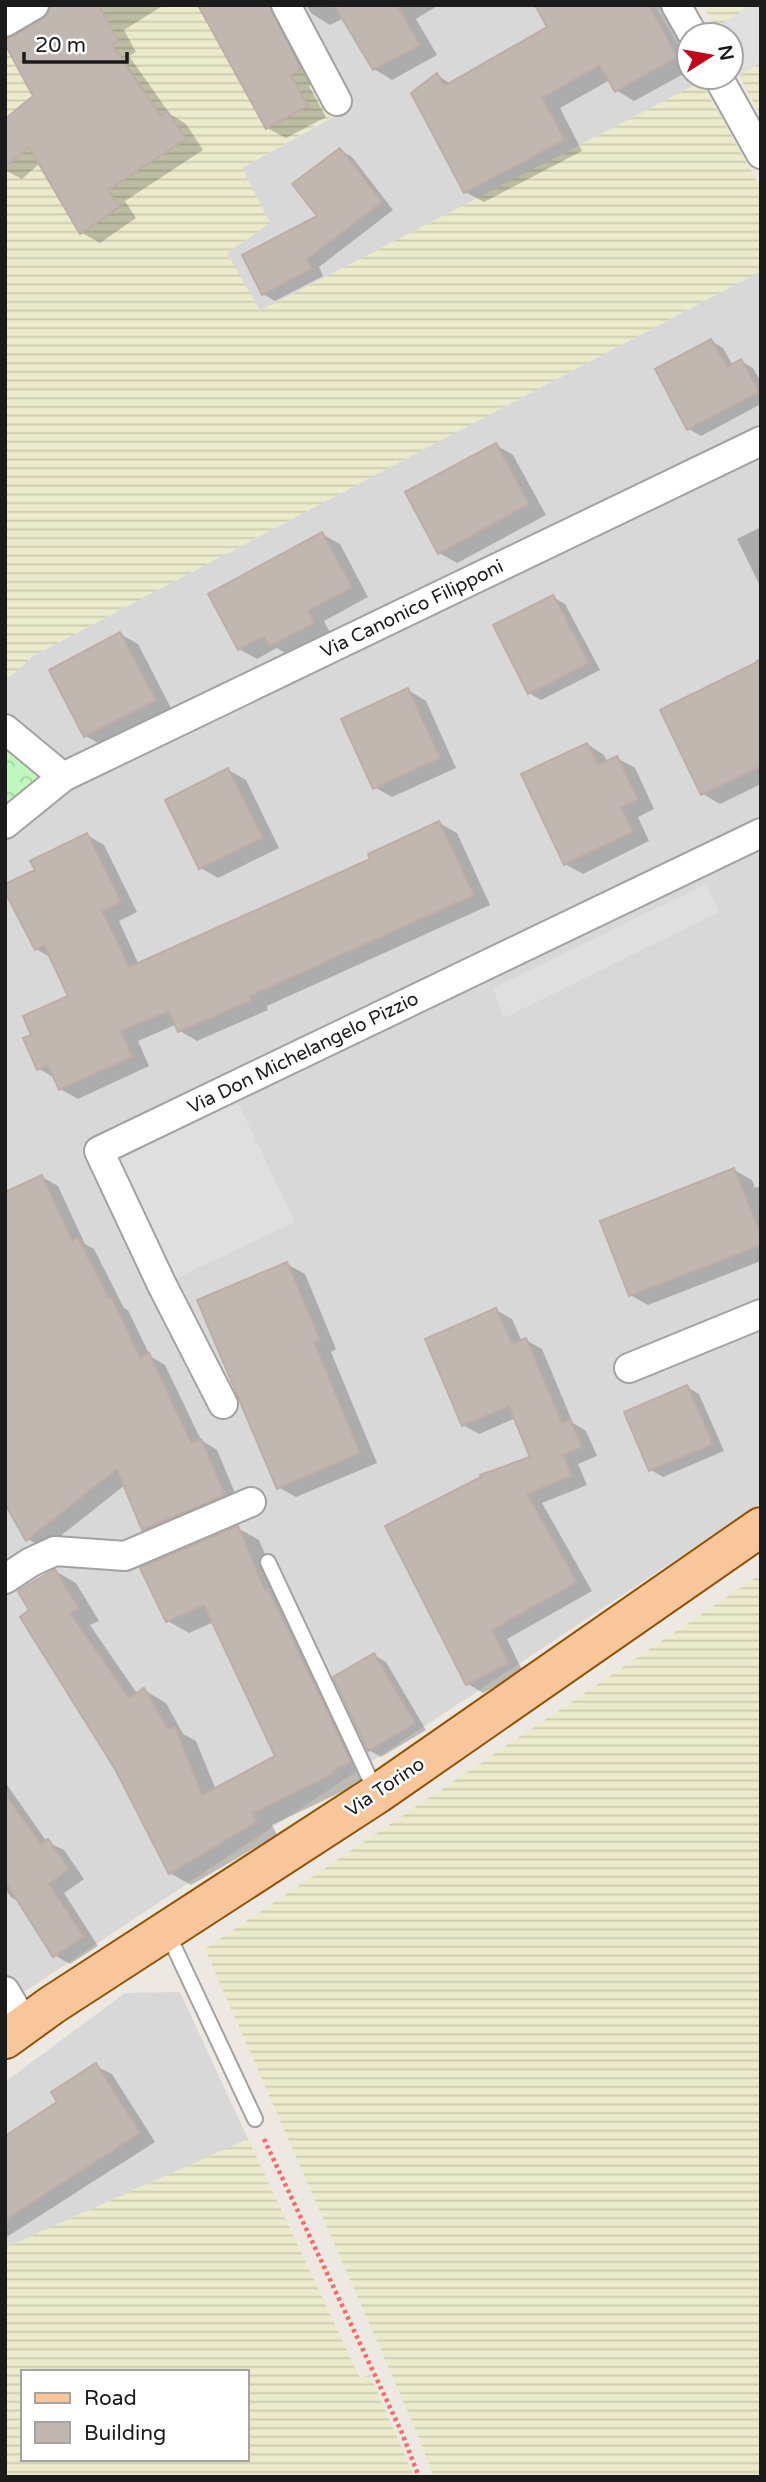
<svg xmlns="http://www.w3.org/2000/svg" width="766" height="2482" font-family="'Varela Round',sans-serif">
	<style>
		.residential { fill: #d9d8d8 }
		.farmland { fill: url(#farmland-rules); fill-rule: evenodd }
		.park { fill: url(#park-crowns) }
		.parking { fill: #dfdfdf }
		.shadow { fill: #0003 }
		.building { fill: #c1b7b1; stroke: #beada4; stroke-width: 2 }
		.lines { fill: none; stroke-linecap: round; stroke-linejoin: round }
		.lane-casing { stroke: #a2a2a2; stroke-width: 18 }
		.street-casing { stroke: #a2a2a2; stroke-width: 32 }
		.primary-casing { stroke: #8e5305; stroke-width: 42 }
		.path { stroke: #f56a6a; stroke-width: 4.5; stroke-dasharray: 3.5 3.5; stroke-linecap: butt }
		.lane { stroke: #fff; stroke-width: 14 }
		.street { stroke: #fff; stroke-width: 28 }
		.primary { stroke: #f8c69a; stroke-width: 38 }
		.labels { text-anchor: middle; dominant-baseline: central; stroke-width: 5; stroke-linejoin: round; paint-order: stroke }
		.street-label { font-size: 19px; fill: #1b1b1b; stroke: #fff }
	</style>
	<defs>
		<pattern id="farmland-rules" width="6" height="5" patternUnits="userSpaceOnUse" patternTransform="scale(1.75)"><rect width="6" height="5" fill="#ebebcc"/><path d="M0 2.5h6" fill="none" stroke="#c9c9af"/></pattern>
		<pattern id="park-crowns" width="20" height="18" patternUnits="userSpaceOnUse" patternTransform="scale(1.75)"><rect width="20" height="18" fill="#bff7be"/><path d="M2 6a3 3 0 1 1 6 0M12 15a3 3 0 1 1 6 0" fill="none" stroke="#a4d3a3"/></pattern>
	</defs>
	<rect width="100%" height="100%" fill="#ede8e1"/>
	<!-- residential -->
	<g class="residential">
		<path d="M 294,5 L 654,5 L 689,63 L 689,77 L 698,77 L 701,82 L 260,311 L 226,253 L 270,223 L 242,168 L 346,110 Z"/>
		<path d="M 761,271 L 761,1503 L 15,1998 L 5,1981 L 5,681 L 33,656 Z"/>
		<path d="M 180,1992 L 248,2139 L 5,2248 L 5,2082 L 125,1993 Z"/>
	</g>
	<!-- farmland -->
	<g class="farmland">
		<path d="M 5,5 L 275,5 L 333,116 L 242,168 L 270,223 L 227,253 L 260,311 L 701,82 L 761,188 L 761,271 L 33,656 L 5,681 Z"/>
		<path d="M 703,5 L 752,5 L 715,28 Z"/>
		<path d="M 761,62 L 761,116 L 739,76 Z"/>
		<path d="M 761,1574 L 761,2477 L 434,2477 L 415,2428 L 205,1949 Z"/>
		<path d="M 248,2139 L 360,2378 L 370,2375 L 414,2477 L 5,2477 L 5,2248 ZM 23,2372 L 247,2372 L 247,2459 L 23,2459 Z"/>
	</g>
	<!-- park -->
	<path class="park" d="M 5,729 L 63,777 L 5,824 Z"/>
	<!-- parking -->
	<g class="parking">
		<path d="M 752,5 L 761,5 L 761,62 L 739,76 L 731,61 L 731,35 L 719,35 L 715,28 Z"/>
		<path d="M 706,884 L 719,912 L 504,1018 L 493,988 Z"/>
		<path d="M 231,1088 L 295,1222 L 162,1285 L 99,1151 Z"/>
	</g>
	<!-- shadow -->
	<g class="shadow">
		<path d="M 52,5 L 164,5 L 124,30 L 136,52 L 129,56 L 170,114 L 186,124 L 203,150 L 125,201 L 136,218 L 100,243 L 82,233 L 40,163 L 22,179 L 5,170 L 5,122 L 35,97 L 14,38 L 50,15 Z"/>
		<path d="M 200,5 L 292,5 L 319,80 L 309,86 L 326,117 L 286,138 L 267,128 Z"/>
		<path d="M 306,5 L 439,5 L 416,19 L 437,55 L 392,80 L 374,69 L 344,18 L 330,25 L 312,14 Z"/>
		<path d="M 537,5 L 660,5 L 689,57 L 689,71 L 634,101 L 616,90 L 610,80 L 560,108 L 582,151 L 484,202 L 465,192 L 437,75 L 451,84 L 550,27 Z"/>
		<path d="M 340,150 L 352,157 L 393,210 L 319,267 L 323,276 L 275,301 L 263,294 L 320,217 Z"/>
		<path d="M 711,341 L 723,348 L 733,366 L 741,361 L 753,368 L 761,382 L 761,404 L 701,436 L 689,429 Z"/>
		<path d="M 496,445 L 513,455 L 546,515 L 457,563 L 439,553 Z"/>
		<path d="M 761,527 L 761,588 L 737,539 Z"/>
		<path d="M 322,534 L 340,544 L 368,597 L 324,621 L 330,633 L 288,655 L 277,648 L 257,659 L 239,649 Z"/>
		<path d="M 553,597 L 565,604 L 600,670 L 541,700 L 529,693 Z"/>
		<path d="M 120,634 L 138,644 L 172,710 L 103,746 L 86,736 L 51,670 Z"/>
		<path d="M 761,658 L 761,784 L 720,804 L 703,794 L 756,665 L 755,661 Z"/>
		<path d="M 408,690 L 426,701 L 456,768 L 392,797 L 374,787 Z"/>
		<path d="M 587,744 L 604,755 L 608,763 L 617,758 L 635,768 L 654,809 L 638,817 L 649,841 L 583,874 L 565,864 Z"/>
		<path d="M 228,770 L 246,780 L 279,848 L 218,878 L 201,868 Z"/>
		<path d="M 439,823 L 457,833 L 490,905 L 267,1006 L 268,1010 L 197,1041 L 180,1031 L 177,1024 L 138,1041 L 149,1066 L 78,1099 L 60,1089 L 56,1079 L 38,1068 L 33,1036 L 71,997 L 52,958 L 36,949 L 37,871 L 87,835 L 104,845 L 137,912 L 119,921 L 139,965 L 372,860 Z"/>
		<path d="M 734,1170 L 752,1180 L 755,1188 L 761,1186 L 761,1261 L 648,1305 L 630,1295 Z"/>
		<path d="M 42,1177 L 58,1186 L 85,1244 L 94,1249 L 124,1308 L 128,1310 L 150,1356 L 165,1365 L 201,1440 L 217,1450 L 240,1505 L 160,1539 L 144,1529 L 125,1485 L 44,1549 L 28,1539 Z"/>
		<path d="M 287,1264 L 305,1274 L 336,1349 L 331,1352 L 377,1463 L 296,1497 L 278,1487 Z"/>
		<path d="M 496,1310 L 512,1319 L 522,1342 L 526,1340 L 542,1349 L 573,1423 L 586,1431 L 597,1456 L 578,1464 L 587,1485 L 542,1503 L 592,1591 L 507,1639 L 523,1672 L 483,1693 L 468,1684 L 533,1458 L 516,1418 L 479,1434 L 463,1425 Z"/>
		<path d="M 687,1387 L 699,1394 L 724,1451 L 663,1477 L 651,1470 Z"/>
		<path d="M 237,1528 L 259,1540 L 284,1600 L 371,1774 L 353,1784 L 354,1786 L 272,1825 L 277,1835 L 191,1885 L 170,1873 L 32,1611 L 55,1571 L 76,1583 L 99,1621 L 90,1625 L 138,1695 L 144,1690 L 166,1703 L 183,1734 L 196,1741 L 216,1790 L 277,1756 L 214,1622 L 189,1633 L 168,1621 Z"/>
		<path d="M 374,1655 L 386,1662 L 426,1730 L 381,1757 L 369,1750 Z"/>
		<path d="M 5,1782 L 47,1842 L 64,1850 L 84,1879 L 64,1893 L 98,1946 L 70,1964 L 54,1955 L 21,1903 L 11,1897 L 5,1889 Z"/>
		<path d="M 96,2066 L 112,2074 L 155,2142 L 5,2238 L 5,2138 L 60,2103 Z"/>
	</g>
	<!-- building -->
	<g class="building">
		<path d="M 51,5 L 99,5 L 118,41 L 112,45 L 161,116 L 167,111 L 186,139 L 108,190 L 119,207 L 80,234 L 29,147 L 5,167 L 5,119 L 33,96 L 5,44 L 5,39 L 13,36 L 42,19 L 48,14 Z"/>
		<path d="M 198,5 L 269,5 L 301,69 L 291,75 L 308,106 L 266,129 Z"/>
		<path d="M 334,5 L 397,5 L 420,45 L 373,70 Z"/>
		<path d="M 535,5 L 649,5 L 677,57 L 615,92 L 600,65 L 542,98 L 565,140 L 464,193 L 411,93 L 437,73 L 444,86 L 547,27 Z"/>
		<path d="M 340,148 L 382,202 L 307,259 L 312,269 L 262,295 L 242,255 L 317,216 L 292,184 Z"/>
		<path d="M 711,339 L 727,367 L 741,359 L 759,392 L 687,430 L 655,369 Z"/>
		<path d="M 496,443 L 529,504 L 438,554 L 405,492 Z"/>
		<path d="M 322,532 L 352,587 L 308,611 L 314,623 L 270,646 L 264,636 L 238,650 L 208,594 Z"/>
		<path d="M 553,595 L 589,663 L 528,694 L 493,625 Z"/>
		<path d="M 120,632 L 156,700 L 84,737 L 49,670 Z"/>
		<path d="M 761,660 L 761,766 L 701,795 L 660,710 Z"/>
		<path d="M 408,688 L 440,758 L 373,789 L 341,719 Z"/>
		<path d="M 587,743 L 598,765 L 617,756 L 638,799 L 621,807 L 633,831 L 564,865 L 521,774 Z"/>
		<path d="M 228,768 L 263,838 L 199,869 L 165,800 Z"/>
		<path d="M 439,821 L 474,895 L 250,996 L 252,1000 L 178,1032 L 169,1011 L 121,1031 L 132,1057 L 59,1090 L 48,1065 L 37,1070 L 23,1038 L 31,1035 L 23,1016 L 68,996 L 44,945 L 35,950 L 5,892 L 5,884 L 35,870 L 30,861 L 87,833 L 121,902 L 102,911 L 129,967 L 370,859 L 368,854 Z"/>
		<path d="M 734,1168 L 761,1235 L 761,1245 L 629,1296 L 600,1221 Z"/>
		<path d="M 42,1175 L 72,1240 L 78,1238 L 109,1299 L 112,1298 L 140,1358 L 149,1353 L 191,1443 L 201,1439 L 225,1495 L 142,1530 L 117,1469 L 26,1541 L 5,1504 L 5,1192 Z"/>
		<path d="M 287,1262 L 320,1340 L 314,1342 L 360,1453 L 277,1489 L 197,1300 Z"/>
		<path d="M 496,1308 L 512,1344 L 526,1338 L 562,1423 L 570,1420 L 582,1447 L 563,1455 L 572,1476 L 527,1494 L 577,1582 L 492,1630 L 509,1663 L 466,1685 L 385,1526 L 481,1477 L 480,1475 L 530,1457 L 509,1406 L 462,1426 L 425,1339 Z"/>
		<path d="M 687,1385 L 713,1444 L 649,1471 L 624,1412 Z"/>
		<path d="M 238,1526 L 265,1590 L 268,1589 L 351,1761 L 332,1772 L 333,1774 L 252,1813 L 257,1822 L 169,1874 L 115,1769 L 20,1617 L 29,1610 L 18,1591 L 55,1569 L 79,1609 L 70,1613 L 129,1698 L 144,1688 L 168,1729 L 175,1727 L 202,1795 L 275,1756 L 204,1605 L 166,1622 L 140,1568 Z"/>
		<path d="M 374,1653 L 415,1723 L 368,1751 L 333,1677 Z"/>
		<path d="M 5,1794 L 41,1844 L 48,1839 L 69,1869 L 49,1884 L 84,1937 L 53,1957 L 5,1881 Z"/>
		<path d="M 96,2063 L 140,2133 L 5,2220 L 5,2136 L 57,2102 L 51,2092 Z"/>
	</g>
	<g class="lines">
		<defs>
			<g id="lane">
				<path d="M 268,1562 L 376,1792"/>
				<path d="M 167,1932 L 255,2119"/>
			</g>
			<g id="street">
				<path d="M 286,5 L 337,101"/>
				<path d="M 676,5 L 693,35"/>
				<path d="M 5,22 L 34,5"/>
				<path d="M 718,77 L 761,154"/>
				<path d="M 5,729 L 63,777"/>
				<path d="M 5,824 L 63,777 L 761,441"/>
				<path d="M 629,1368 L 761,1314"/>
				<path d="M 223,1404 L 162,1285 L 99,1151 L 761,833"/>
				<path d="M 5,1579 L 31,1562 L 55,1551 L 125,1556 L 251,1502"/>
				<path d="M 5,1991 L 25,2025"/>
			</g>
			<path id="primary" d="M 5,2039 L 52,2005 L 377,1794 L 761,1527"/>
		</defs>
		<!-- lane casing -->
		<use href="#lane" class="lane-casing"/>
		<!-- street casing -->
		<use href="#street" class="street-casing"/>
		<!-- primary casing -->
		<use href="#primary" class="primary-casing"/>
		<!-- path -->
		<path class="path" d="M 264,2139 L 402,2433 L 419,2477"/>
		<!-- lane -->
		<use href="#lane" class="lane"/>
		<!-- street -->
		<use href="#street" class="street"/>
		<!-- primary -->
		<use href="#primary" class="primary"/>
	</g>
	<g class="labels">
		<!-- street labels -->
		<g class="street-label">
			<text transform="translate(412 609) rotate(-26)">Via Canonico Filipponi</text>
			<text transform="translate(303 1053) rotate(-26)">Via Don Michelangelo Pizzio</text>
			<text transform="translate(385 1787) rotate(-34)">Via Torino</text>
		</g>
	</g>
	<!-- border -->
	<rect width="766" height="2482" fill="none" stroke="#1b1b1b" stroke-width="14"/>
	<!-- legend -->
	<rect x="21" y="2370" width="228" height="91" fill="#ffffff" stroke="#a4a4a4" stroke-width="2"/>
	<rect x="35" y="2393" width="35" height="10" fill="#f8c69a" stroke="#a4a4a4" stroke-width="2"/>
	<text x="84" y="2405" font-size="21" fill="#1b1b1b">Road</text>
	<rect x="35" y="2422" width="35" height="21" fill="#c1b7b1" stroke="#a4a4a4" stroke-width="2"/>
	<text x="84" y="2440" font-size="21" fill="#1b1b1b">Building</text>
	<!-- north arrow -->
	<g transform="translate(710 56) rotate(79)"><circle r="33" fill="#ffffff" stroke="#a4a4a4" stroke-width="2"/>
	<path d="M0-5L12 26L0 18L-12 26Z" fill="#c10619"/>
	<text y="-10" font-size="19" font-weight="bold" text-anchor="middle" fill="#1b1b1b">N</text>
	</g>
	<!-- scale -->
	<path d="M24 52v10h103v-10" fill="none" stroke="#1b1b1b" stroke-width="3.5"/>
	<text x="35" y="52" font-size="21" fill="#1b1b1b" stroke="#ffffff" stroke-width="5" paint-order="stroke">20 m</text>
</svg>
